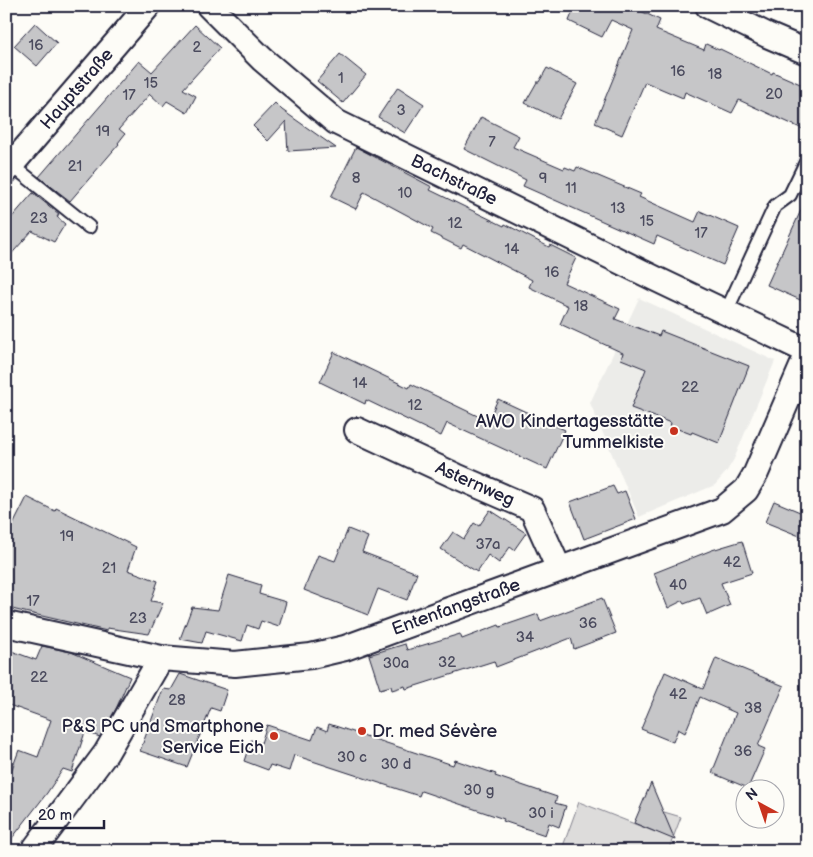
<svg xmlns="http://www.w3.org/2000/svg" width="813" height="857" font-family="'Balsamiq Sans',sans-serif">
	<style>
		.built { fill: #ecece9 }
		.green { fill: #dddcdb; stroke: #807f8b }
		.building { fill: #c6c6c8; stroke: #22223b }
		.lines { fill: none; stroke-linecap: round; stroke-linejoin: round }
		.service-casing { stroke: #22223b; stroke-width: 16 }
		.minor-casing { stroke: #22223b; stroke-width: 28 }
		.service { stroke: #fdfcf7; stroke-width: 12 }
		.minor { stroke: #fdfcf7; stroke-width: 24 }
		.poi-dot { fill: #c8321e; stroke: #fdfcf7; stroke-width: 2 }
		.labels { text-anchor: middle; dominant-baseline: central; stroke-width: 4; stroke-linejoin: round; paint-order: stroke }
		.number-label { font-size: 15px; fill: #4b4b5e }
		.street-label { font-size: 18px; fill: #22223b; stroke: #fdfcf7 }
		.poi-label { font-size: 18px; fill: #22223b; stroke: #fdfcf7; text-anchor: end }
	</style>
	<rect width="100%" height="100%" fill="#fdfcf7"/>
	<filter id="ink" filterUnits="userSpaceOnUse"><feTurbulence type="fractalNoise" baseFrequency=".02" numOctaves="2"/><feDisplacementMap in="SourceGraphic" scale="10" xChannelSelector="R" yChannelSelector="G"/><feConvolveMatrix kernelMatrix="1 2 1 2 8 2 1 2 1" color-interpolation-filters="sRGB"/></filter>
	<g filter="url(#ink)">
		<!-- built -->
		<path class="built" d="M 639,298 L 775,361 L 734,459 L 727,471 L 715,485 L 639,517 L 590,403 Z"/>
		<!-- green -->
		<path class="green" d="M 579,802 L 655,832 L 664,812 L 681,817 L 668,851 L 567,851 L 562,849 Z"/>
		<!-- building -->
		<g class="building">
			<path d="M 575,6 L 630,6 L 660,20 L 656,30 L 704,50 L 706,44 L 719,50 L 720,49 L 772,74 L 773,72 L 807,87 L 807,131 L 739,100 L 732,113 L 685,92 L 683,98 L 645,82 L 622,135 L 595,123 L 633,30 L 611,20 L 602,37 L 569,21 Z"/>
			<path d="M 35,23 L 57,43 L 37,66 L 14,46 Z"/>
			<path d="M 195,25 L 220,48 L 183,89 L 196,96 L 187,113 L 167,101 L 163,106 L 150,94 L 119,129 L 125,134 L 118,143 L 119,144 L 70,201 L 39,177 L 139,61 L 152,72 Z"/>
			<path d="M 340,54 L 366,75 L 343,103 L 317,81 Z"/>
			<path d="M 547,68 L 577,84 L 558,119 L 525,103 L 537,82 L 539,82 Z"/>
			<path d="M 398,87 L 424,104 L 405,133 L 378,117 Z"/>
			<path d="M 275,103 L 282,110 L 336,148 L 288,151 L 286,121 L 268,141 L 253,126 Z"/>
			<path d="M 481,117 L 519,136 L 513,147 L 564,169 L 565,167 L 575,171 L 577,167 L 641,194 L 639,197 L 695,222 L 700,211 L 739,228 L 723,265 L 657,236 L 654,244 L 523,186 L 526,180 L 464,149 Z"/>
			<path d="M 356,147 L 432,187 L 430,190 L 504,226 L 505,224 L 549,247 L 550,245 L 576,258 L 564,283 L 620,309 L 615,319 L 659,336 L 661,331 L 749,366 L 719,443 L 692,432 L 691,434 L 670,426 L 671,423 L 631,408 L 646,369 L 621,359 L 623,353 L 560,324 L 568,306 L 529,287 L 532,280 L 463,244 L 461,248 L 431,233 L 433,229 L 364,192 L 356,209 L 331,197 Z"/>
			<path d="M 33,193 L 59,214 L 57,217 L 65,224 L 54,242 L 32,231 L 6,260 L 6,224 Z"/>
			<path d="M 807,197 L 807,303 L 767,285 Z"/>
			<path d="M 334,352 L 409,388 L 411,384 L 488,421 L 498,399 L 565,430 L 547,469 L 447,423 L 441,436 L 366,400 L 365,404 L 320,382 Z"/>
			<path d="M 613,486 L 617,494 L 625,491 L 636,519 L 584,539 L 570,502 Z"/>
			<path d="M 27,497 L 55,511 L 56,508 L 136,547 L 128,570 L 158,581 L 151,601 L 163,603 L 149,634 L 107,628 L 107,631 L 16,610 L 6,607 L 6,522 L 13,525 Z"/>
			<path d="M 774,501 L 807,515 L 807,539 L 765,522 Z"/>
			<path d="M 490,510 L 526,533 L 514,550 L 510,547 L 499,563 L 488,555 L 477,572 L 441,549 L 453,532 L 464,539 L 474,523 L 479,526 Z"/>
			<path d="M 348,529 L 368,537 L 362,552 L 417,573 L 407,600 L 378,589 L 368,615 L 304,590 L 318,555 L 335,561 Z"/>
			<path d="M 742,541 L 752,573 L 721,583 L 730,605 L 707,615 L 700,598 L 684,604 L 682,601 L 668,608 L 654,573 L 712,550 Z"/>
			<path d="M 229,575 L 261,585 L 259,594 L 286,602 L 279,627 L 261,621 L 258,629 L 247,625 L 242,641 L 206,631 L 202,643 L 180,639 L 192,607 L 218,610 Z"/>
			<path d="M 602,598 L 616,633 L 574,649 L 571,638 L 496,667 L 494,661 L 406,689 L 405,686 L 392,690 L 391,686 L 380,689 L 369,655 L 405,644 L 407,650 L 460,634 L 462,639 L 499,625 L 500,627 L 538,614 L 540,621 Z"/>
			<path d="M 42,646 L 71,652 L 130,677 L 116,709 L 100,737 L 85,732 L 72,772 L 63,769 L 47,793 L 6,846 L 6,785 L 19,750 L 38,757 L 51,720 L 6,704 L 6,649 L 36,660 Z"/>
			<path d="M 716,658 L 784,686 L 758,746 L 765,749 L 748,788 L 712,773 L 736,713 L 700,697 L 685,733 L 678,729 L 673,742 L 641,729 L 665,672 L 703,689 Z"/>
			<path d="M 180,674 L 227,690 L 220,711 L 211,708 L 187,767 L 140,751 L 163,689 L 171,690 Z"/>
			<path d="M 329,724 L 453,765 L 455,760 L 496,774 L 495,776 L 557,797 L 555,803 L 566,806 L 559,827 L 549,823 L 545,835 L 503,821 L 504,819 L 421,791 L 419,796 L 294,755 L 289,771 L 270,765 L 268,770 L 244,761 L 251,740 L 261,743 L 267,725 L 312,740 L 317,727 L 327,731 Z"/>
			<path d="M 651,783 L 675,840 L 634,823 Z"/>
		</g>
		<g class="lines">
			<defs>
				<g id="service">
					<path d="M 12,165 L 89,227"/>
					<path d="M 726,312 L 775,206 L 790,195 L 807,160"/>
				</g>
				<g id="minor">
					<path d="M 209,6 L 262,59 L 336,122 L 654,278 L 807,351"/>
					<path d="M 708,6 L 767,35 L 807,52"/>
					<path d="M 6,171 L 148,6"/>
					<path d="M 357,430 L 456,476 L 532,509 L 559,569"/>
					<path d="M 6,624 L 161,658 L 235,664 L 311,656 L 345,648 L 722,510 L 746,490 L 756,473 L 807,355"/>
					<path d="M 33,851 L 106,753 L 161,658"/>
				</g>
			</defs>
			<!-- service casing -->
			<use href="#service" class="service-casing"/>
			<!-- minor casing -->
			<use href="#minor" class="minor-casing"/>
			<!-- service -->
			<use href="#service" class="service"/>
			<!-- minor -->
			<use href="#minor" class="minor"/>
		</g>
	</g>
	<!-- markers -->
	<g class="poi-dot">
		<circle cx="674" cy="431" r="5"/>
		<circle cx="362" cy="731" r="5"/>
		<circle cx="274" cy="736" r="5"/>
	</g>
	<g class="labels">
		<!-- number labels -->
		<g class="number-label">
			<text x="36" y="45">16</text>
			<text x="197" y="47">2</text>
			<text x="678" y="71">16</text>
			<text x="715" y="74">18</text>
			<text x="341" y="78">1</text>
			<text x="151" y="83">15</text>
			<text x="774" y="94">20</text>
			<text x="129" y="95">17</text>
			<text x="401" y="110">3</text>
			<text x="103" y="131">19</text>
			<text x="492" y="142">7</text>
			<text x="75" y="166">21</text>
			<text x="356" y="178">8</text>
			<text x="543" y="178">9</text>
			<text x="571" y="188">11</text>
			<text x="405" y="193">10</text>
			<text x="618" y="208">13</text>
			<text x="39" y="218">23</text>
			<text x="647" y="221">15</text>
			<text x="455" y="223">12</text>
			<text x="701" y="233">17</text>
			<text x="512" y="249">14</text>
			<text x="552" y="272">16</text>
			<text x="581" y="306">18</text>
			<text x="360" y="383">14</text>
			<text x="690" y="387">22</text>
			<text x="415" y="405">12</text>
			<text x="67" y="536">19</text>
			<text x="488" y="544">37a</text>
			<text x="732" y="562">42</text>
			<text x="109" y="568">21</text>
			<text x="678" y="585">40</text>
			<text x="33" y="601">17</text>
			<text x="138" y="618">23</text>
			<text x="588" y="623">36</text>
			<text x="525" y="637">34</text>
			<text x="447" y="662">32</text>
			<text x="396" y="663">30a</text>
			<text x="39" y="677">22</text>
			<text x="678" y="694">42</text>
			<text x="177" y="700">28</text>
			<text x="753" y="708">38</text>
			<text x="743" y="751">36</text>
			<text x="352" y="757">30 c</text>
			<text x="396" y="764">30 d</text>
			<text x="479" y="790">30 g</text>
			<text x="541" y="813">30 i</text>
		</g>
		<!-- street labels -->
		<g class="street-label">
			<text transform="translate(77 89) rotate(-49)">Hauptstraße</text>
			<text transform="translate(454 180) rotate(26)">Bachstraße</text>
			<text transform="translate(475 484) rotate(24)">Asternweg</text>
			<text transform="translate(456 607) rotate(-20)">Entenfangstraße</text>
		</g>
		<!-- poi labels -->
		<g class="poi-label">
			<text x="664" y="421">AWO Kindertagesstätte<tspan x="664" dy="21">Tummelkiste</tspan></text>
			<text x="264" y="726">P&amp;S PC und Smartphone<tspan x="264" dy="21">Service Eich</tspan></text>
			<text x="372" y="731" text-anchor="start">Dr. med Sévère</text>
		</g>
	</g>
	<!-- margin -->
	<rect width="813" height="857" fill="none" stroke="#fdfcf7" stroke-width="25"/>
	<rect x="12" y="12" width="788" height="832" fill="none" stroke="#22223b" stroke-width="2" filter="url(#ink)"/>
	<!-- north arrow -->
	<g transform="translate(760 804) rotate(320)"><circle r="24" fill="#fdfcf7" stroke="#a5a5ac"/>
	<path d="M0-4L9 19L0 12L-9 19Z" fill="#c8321e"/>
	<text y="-8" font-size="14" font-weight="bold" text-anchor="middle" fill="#22223b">N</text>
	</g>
	<!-- scale -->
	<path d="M30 820v8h74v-8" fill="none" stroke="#22223b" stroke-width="2.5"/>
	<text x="38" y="820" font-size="15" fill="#22223b" stroke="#fdfcf7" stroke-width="4" paint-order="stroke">20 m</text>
</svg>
